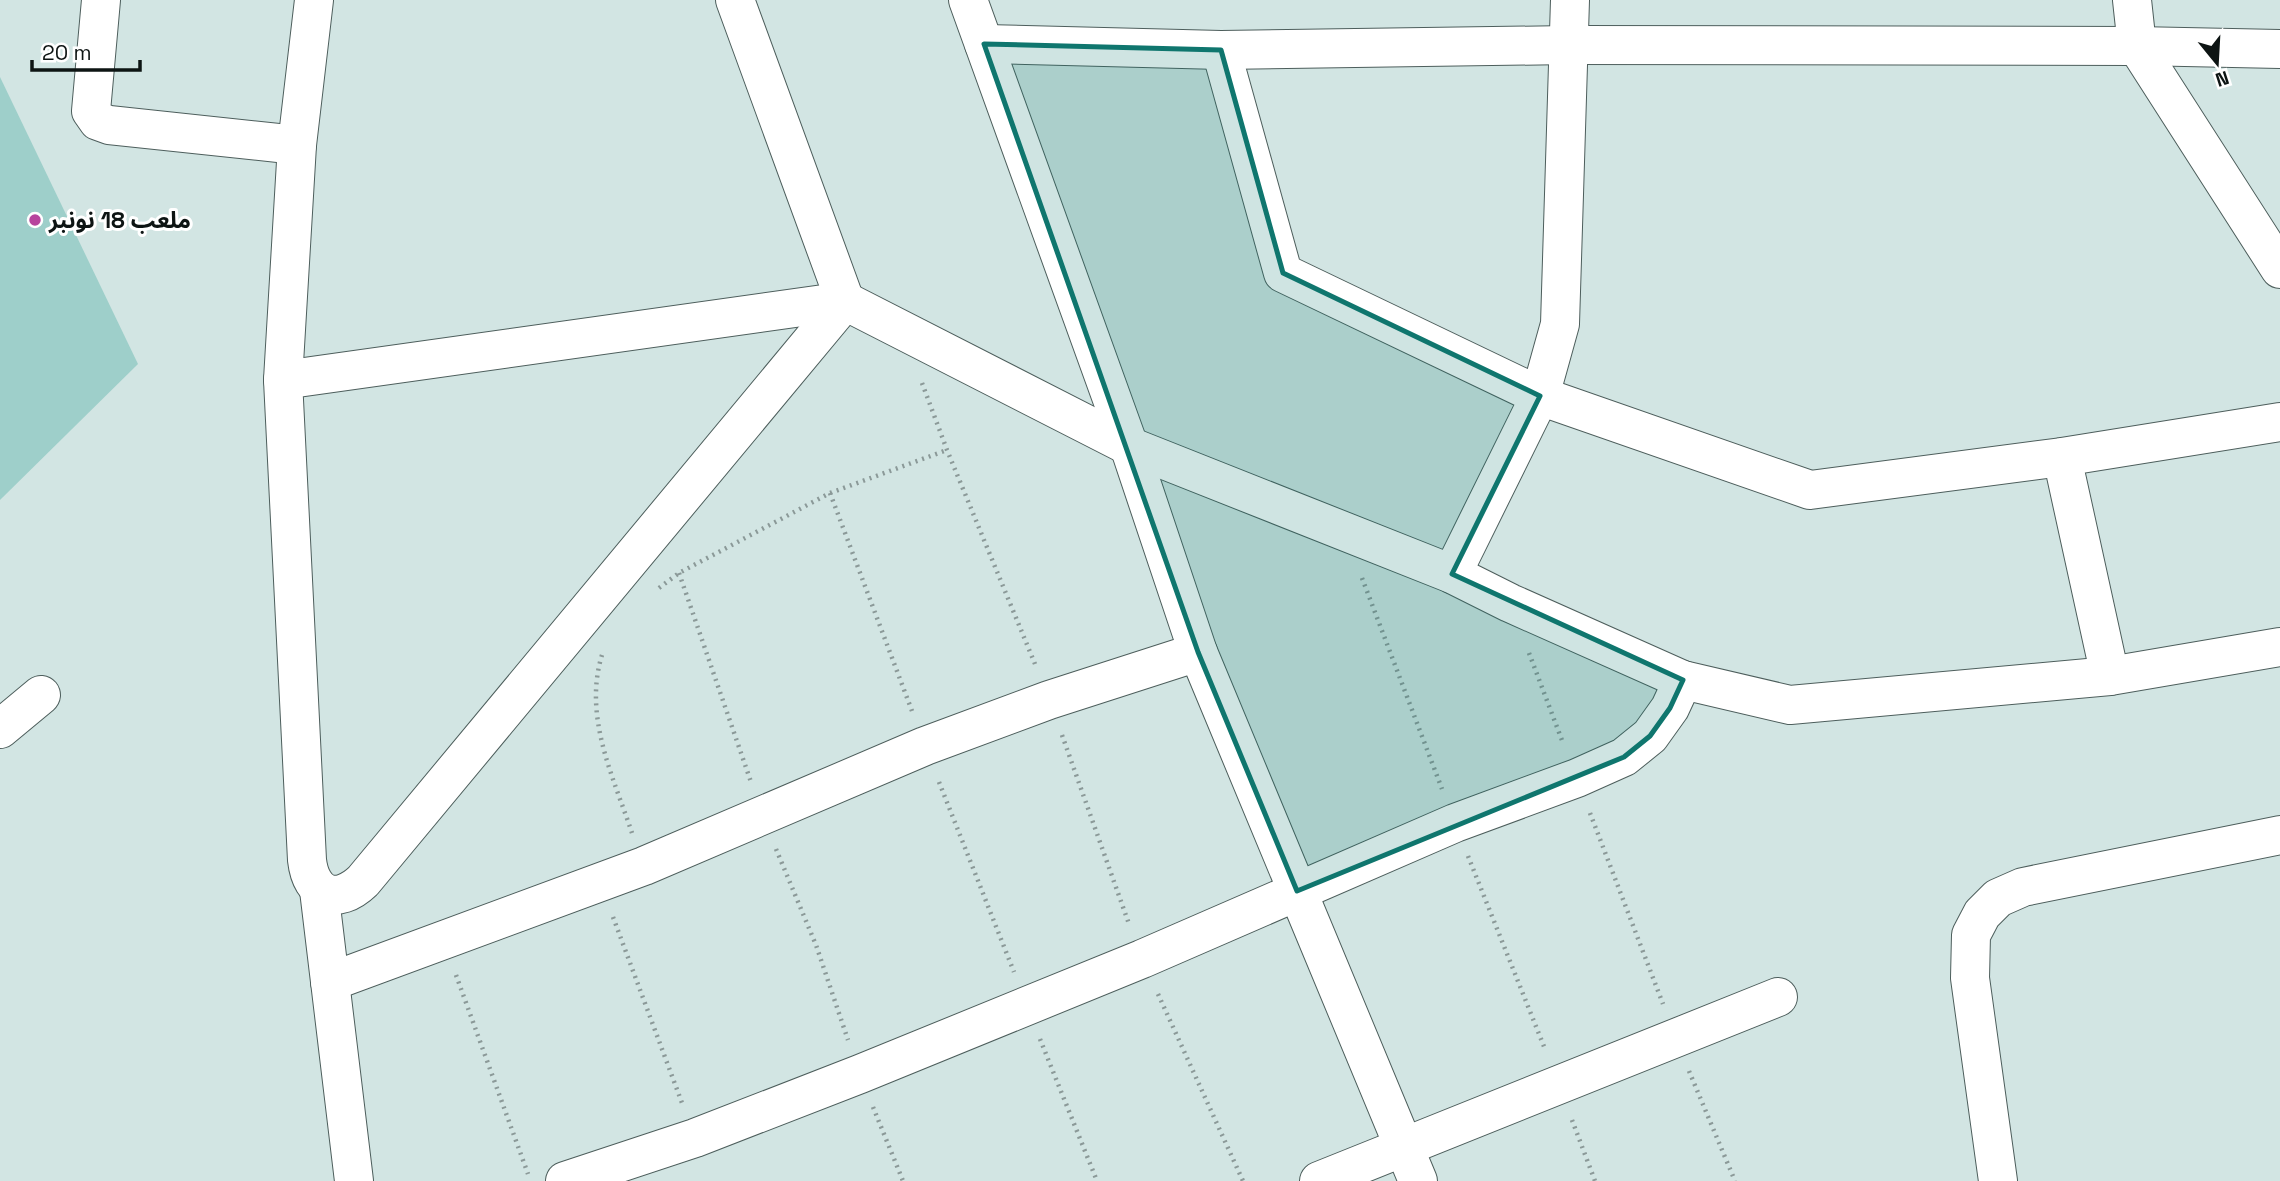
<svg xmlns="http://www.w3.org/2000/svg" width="2280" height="1181" font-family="'Space Grotesk','Noto Sans Arabic',sans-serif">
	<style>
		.green { fill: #9ecfca }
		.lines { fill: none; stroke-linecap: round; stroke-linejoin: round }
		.minor-casing { stroke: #4d5e5c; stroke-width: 40 }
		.path { stroke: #8b9998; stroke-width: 4.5; stroke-dasharray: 2 5; stroke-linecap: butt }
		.minor { stroke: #fff; stroke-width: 38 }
		.marked { fill: #0f766e; fill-opacity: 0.2; stroke: #0f766e; stroke-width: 5; stroke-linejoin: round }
		.poi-dot { fill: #b7449d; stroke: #fff; stroke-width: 2.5 }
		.labels { text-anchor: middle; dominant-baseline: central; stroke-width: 6; stroke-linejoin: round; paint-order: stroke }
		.poi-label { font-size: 23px; font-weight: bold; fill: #0d1413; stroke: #fff; text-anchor: start }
	</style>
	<rect width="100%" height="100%" fill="#d2e5e3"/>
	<!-- green -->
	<path class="green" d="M 0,77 L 138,364 L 0,500 Z"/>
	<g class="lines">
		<defs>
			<g id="minor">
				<path d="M 101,0 L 91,111 L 98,121 L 109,125 L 297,145"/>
				<path d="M 314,0 L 297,145 L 283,380 L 307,860 C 311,896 337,906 363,881 L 845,301 L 735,0"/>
				<path d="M 968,0 L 1129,446 L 1198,652 L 1418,1181"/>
				<path d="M 2132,0 L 2137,46 L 2280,269"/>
				<path d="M 984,44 L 1221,50 L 1569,45 L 2137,46 L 2280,49"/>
				<path d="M 1221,50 L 1283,273 L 1540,396 L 1810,490 L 2062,457 L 2280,422"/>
				<path d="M 283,380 L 845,301 L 1129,446 L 1452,574 L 1510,603 L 1683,680 L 1790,705 L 2110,676 L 2280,647"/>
				<path d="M 2062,457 L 2110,676"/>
				<path d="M 1452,574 L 1540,396 L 1560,324 L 1570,0"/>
				<path d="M 0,729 L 41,695"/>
				<path d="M 319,890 L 354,1181"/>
				<path d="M 330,982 L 644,866 L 925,746 L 1049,700 L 1198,652"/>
				<path d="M 565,1181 L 695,1138 L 860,1074 L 1142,959 L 1455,823 L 1577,778 L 1624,757 L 1650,736 L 1670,708 L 1683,680"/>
				<path d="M 1319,1181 L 1778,997"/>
				<path d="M 1998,1181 L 1970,978 L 1971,935 L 1982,914 L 1998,898 L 2023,887 L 2280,835"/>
			</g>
		</defs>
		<!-- minor casing -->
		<use href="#minor" class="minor-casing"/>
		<!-- path -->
		<g class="path">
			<path d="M 922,383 L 947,450 L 1035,664"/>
			<path d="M 830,493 L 912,711"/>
			<path d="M 679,573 L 751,782"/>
			<path d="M 1362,578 L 1442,789"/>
			<path d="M 659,588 L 679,573 L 830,493 L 947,450"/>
			<path d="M 1529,653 L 1563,743"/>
			<path d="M 602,655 C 583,716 613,776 632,833"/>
			<path d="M 1062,735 L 1129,924"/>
			<path d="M 939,782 L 1014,972"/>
			<path d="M 1590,813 L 1663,1004"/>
			<path d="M 776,849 L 816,945 L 848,1040"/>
			<path d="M 1468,856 L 1545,1049"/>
			<path d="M 613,917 L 682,1103"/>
			<path d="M 456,975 L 528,1174"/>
			<path d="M 1158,994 L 1243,1181"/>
			<path d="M 1040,1039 L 1097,1181"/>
			<path d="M 1689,1071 L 1735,1181"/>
			<path d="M 873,1107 L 903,1181"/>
			<path d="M 1572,1120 L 1595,1181"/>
		</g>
		<!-- minor -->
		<use href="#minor" class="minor"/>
	</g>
	<!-- marked area -->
	<path class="marked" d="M 984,44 L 1221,50 L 1283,273 L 1540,396 L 1452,574 L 1683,680 L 1670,708 L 1650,736 L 1624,757 L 1297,891 L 1198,652 Z"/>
	<!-- markers -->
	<circle class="poi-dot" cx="35" cy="220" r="7"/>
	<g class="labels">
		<!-- poi labels -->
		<g class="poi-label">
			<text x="49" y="220">ملعب 18 نونبر</text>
		</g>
	</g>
	<!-- north arrow -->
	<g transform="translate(2217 63) rotate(162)" stroke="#ffffff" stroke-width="5" paint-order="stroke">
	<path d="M0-5L12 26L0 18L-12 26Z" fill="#0d1413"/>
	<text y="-10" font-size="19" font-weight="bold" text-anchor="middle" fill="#0d1413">N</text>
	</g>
	<!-- scale -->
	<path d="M32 60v10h108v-10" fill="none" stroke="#0d1413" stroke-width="3.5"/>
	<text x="42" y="60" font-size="21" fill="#0d1413" stroke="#ffffff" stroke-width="5" paint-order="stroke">20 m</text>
</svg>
